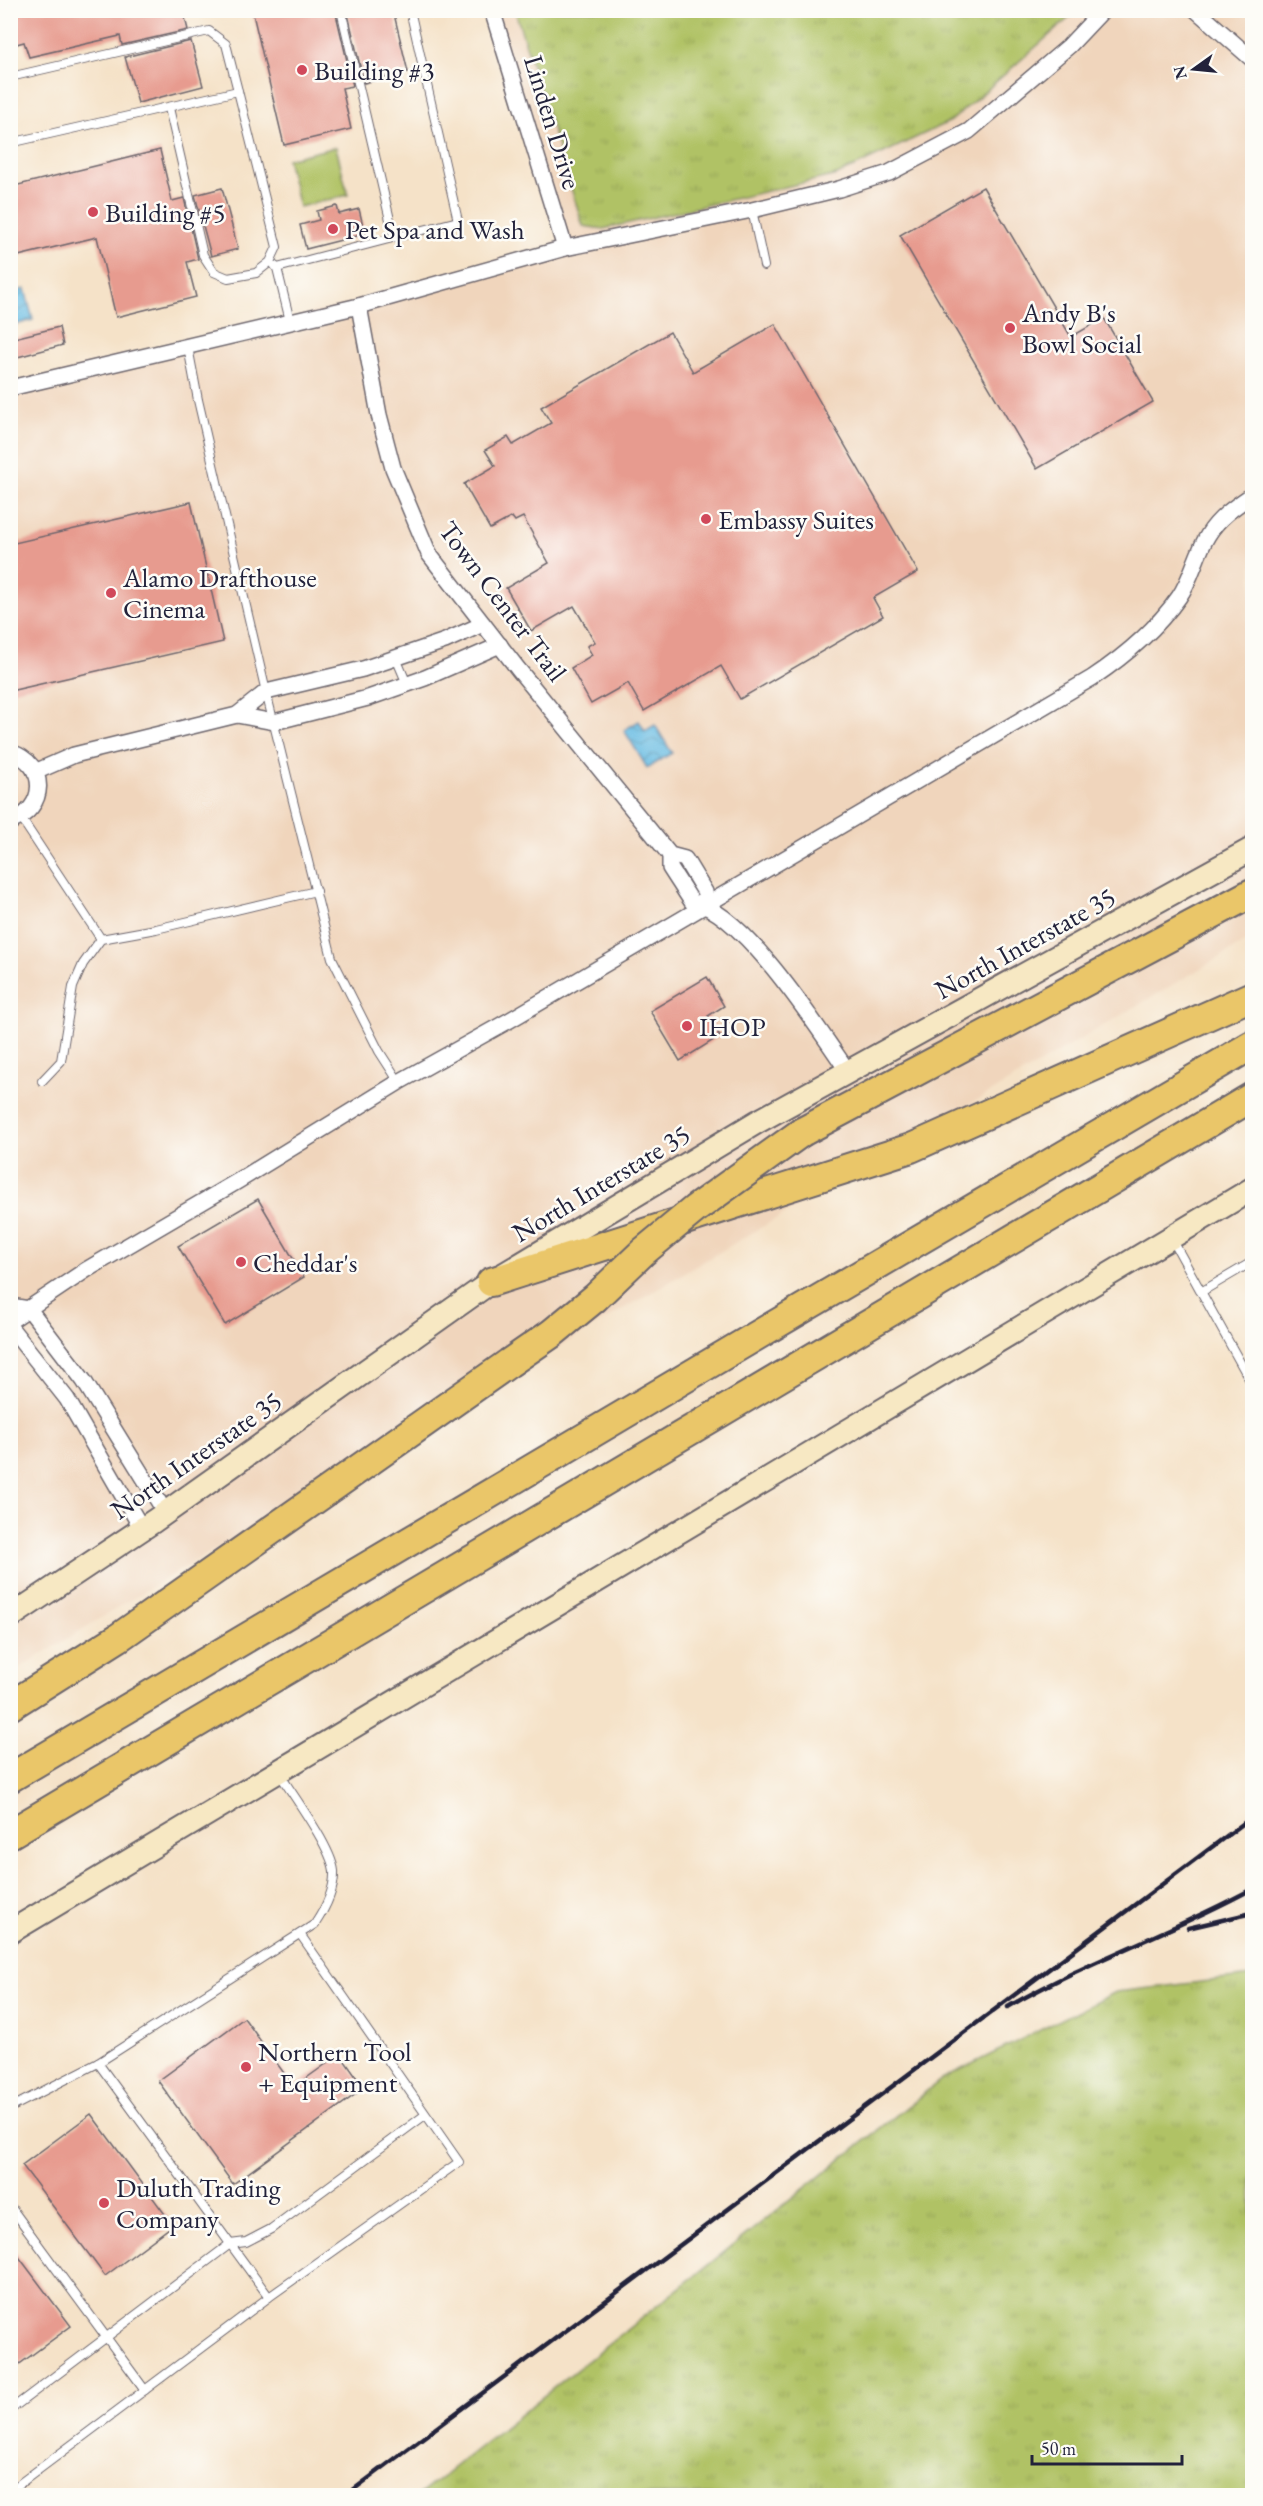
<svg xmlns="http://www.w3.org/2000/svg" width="1263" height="2506" font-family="'EB Garamond',serif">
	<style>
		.built { fill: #f0d5bc }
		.grass { fill: url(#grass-tufts); stroke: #697250; stroke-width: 1.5 }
		.green { fill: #b0c265; stroke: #697250; stroke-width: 1.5 }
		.water { fill: url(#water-waves); stroke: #446f8f; stroke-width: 1.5 }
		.building { fill: #e79b8f }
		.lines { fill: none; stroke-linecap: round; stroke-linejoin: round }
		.service-casing { stroke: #6c656c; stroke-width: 10 }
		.minor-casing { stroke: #6c656c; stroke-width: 18 }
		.secondary-casing { stroke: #6c656c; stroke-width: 26 }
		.motorway-casing { stroke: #6c656c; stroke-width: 32 }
		.service { stroke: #fff; stroke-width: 8 }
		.minor { stroke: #fff; stroke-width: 15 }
		.secondary { stroke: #f7e8c3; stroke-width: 22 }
		.motorway { stroke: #eac669; stroke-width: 28 }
		.rail { stroke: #22223b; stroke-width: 4.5 }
		.motorway-bridge-casing { stroke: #6c656c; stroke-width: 32; stroke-linecap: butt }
		.motorway-bridge { stroke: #eac669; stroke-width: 28 }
		.poi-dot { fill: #d1495b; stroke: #fdfcf7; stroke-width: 2 }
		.labels { text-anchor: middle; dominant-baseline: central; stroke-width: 5; stroke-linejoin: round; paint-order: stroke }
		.poi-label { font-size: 27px; fill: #22223b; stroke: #fdfcf7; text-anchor: start }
		.street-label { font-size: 27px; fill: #22223b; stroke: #fdfcf7 }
	</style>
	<defs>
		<pattern id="grass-tufts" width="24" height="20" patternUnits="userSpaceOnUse" patternTransform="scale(1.5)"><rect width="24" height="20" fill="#b0c265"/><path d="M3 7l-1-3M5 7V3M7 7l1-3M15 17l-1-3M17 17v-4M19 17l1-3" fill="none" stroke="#97a659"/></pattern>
		<pattern id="water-waves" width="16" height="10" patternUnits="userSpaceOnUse" patternTransform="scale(1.5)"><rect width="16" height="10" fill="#67bce3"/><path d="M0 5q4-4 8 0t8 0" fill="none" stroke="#5498b9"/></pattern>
	</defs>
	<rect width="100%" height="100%" fill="#fdfcf7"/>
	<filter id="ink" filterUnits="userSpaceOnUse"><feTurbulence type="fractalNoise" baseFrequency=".0167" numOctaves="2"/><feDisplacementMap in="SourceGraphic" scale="12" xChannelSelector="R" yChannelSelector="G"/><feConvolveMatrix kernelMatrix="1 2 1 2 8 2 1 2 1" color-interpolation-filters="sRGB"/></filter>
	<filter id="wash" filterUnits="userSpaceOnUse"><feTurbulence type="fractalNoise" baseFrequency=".008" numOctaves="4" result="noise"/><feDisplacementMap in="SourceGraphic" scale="24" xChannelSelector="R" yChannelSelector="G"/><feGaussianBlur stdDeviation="1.35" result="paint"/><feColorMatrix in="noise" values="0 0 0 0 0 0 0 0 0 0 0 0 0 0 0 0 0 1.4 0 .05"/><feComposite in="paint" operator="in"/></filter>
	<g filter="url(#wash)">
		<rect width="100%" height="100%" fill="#f5e2c8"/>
		<!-- built -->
		<path class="built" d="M 496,11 L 1252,11 L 1252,938 L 145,1591 L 11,1673 L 11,386 L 568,251 Z"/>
		<!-- grass -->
		<g class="grass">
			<path d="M 515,11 L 515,10 L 1077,11 L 951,121 L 837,175 L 603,229 L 583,226 Z"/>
			<path d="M 1252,1976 L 1252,2495 L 419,2495 L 942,2079 L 1116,1992 Z"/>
		</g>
		<!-- green -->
		<path class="green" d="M 336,147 L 348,195 L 299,207 L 287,159 Z"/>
		<!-- water -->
		<g class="water">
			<path d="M 11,283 L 13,283 L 15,291 L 25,289 L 33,320 L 11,326 Z"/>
			<path d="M 639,721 L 645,731 L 655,725 L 672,753 L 647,768 L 624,730 Z"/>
		</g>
		<g id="blocks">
			<!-- building -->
			<g class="building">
				<path d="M 10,10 L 183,10 L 188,30 L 122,45 L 120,36 L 29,57 L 24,42 L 13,45 L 10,34 Z"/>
				<path d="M 252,10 L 335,10 L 353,86 L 342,88 L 351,129 L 284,145 Z"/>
				<path d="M 347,10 L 393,10 L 408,72 L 364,83 Z"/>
				<path d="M 191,41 L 203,86 L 138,103 L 125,57 Z"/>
				<path d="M 160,150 L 172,201 L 184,198 L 198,259 L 187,262 L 196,297 L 116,317 L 97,237 L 10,258 L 10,187 Z"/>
				<path d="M 983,187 L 1071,337 L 1104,318 L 1153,402 L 1037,469 L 900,235 Z"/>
				<path d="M 222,188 L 238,249 L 211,256 L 195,195 Z"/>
				<path d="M 337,206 L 339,214 L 359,209 L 365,234 L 306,249 L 300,225 L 319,220 L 317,211 Z"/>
				<path d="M 775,324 L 918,572 L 873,598 L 883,616 L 740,699 L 721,666 L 644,711 L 628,683 L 591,704 L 571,668 L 592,655 L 587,646 L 595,642 L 574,606 L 531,631 L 506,588 L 549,563 L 523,517 L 515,521 L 512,517 L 490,529 L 464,484 L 495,466 L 485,450 L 508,437 L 513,445 L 551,423 L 541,407 L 670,332 L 693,372 Z"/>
				<path d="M 59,327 L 63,345 L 10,359 L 10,339 Z"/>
				<path d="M 191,502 L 223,642 L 10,691 L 10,544 Z"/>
				<path d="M 707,977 L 724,1006 L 708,1016 L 720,1036 L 680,1061 L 650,1011 Z"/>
				<path d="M 258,1199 L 304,1277 L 225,1325 L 178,1246 Z"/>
				<path d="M 244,2018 L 294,2087 L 340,2054 L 364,2088 L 233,2184 L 158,2081 Z"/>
				<path d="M 91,2114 L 173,2225 L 105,2276 L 22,2165 Z"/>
				<path d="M 10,2245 L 71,2326 L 10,2371 Z"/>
			</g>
		</g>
	</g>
	<g filter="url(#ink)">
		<use href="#blocks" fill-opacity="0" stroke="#6c656c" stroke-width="1.5"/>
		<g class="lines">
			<defs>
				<g id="service">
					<path d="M 341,10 L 394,237"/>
					<path d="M 10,77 L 209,31 L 226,44 L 238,91"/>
					<path d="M 10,143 L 238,91 L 277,247 L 270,262 L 256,273 L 228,278 L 214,272 L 203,255 L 169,108"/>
					<path d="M 752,210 L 764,266"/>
					<path d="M 275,266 L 277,268 L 290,321"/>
					<path d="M 277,268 L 458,221 L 410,10"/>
					<path d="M 188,347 L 198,400 L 266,692 L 332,958 L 379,1051 L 399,1082"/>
					<path d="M 396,658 L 407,684"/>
					<path d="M 21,818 L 101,939"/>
					<path d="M 42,1081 L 61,1061 L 73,987 L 83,964 L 101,939 L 156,929 L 316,891"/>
					<path d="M 1172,1239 L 1252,1384"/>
					<path d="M 1201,1292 L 1252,1262"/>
					<path d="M 98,2063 L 269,2297"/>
					<path d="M 10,2108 L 98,2063 L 315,1924 C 325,1909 335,1890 334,1871 C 331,1847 293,1795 279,1773"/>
					<path d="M 10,2206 L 145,2390"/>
					<path d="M 10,2410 L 230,2244 L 246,2242 L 271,2229 L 425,2115"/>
					<path d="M 10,2491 L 269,2297 L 459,2162 L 300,1934"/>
				</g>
				<g id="minor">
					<path d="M 492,10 L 565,248"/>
					<path d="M 1196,10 L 1252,59"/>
					<path d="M 359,306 L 379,415 L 393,468 L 429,554 L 518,669 L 670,855 L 685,859 L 705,892 L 705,904"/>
					<path d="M 10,388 L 359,306 L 565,248 L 752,210 L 839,189 L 889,173 L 969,131 L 1069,46 L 1103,10"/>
					<path d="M 237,715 L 274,722 L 368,698 L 425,678 L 500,645"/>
					<path d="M 10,752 C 49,764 47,809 10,822"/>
					<path d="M 35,772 L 74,755 L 237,715 L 266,692 L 363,669 L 445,641 L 483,624"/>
					<path d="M 670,855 L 670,868 L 692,902 C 743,910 819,1030 849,1073"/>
					<path d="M 10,1306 L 29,1309 L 84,1381 L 165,1512"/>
					<path d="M 10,1321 L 86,1270 L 238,1181 L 399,1082 L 510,1020 L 1092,678 C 1125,656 1155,631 1179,597 C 1192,578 1196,554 1208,535 C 1219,517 1236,506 1252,495"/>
					<path d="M 10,1327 L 67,1399 L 142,1529"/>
				</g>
				<g id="secondary">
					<path d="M 10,1617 L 154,1521 L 491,1282 L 757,1122 L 1252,849"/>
					<path d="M 10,1932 L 1252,1189"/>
				</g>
				<g id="motorway">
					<path d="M 802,1132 L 1252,893"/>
					<path d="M 491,1282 L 911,1148 L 1252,996"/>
					<path d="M 10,1706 L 118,1638 L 509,1363"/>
					<path d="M 10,1778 L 773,1326 L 1252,1045"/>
					<path d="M 10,1834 L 1252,1097"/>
				</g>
			</defs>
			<!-- service casing -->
			<use href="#service" class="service-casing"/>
			<!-- minor casing -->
			<use href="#minor" class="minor-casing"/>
			<!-- secondary casing -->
			<use href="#secondary" class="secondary-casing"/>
			<!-- motorway casing -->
			<use href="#motorway" class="motorway-casing"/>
			<!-- service -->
			<use href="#service" class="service"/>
			<!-- minor -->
			<use href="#minor" class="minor"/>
			<!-- secondary -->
			<use href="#secondary" class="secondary"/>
			<!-- motorway -->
			<use href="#motorway" class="motorway"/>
			<!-- rail -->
			<g class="rail">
				<path d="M 1188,1928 L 1252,1913"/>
				<path d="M 1008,2007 C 1087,1961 1173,1932 1252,1889"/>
				<path d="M 345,2496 L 1252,1817"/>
			</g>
			<defs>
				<path id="motorway-bridge" d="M 509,1363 L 551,1334 L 595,1298 L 643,1252 L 695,1209 L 802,1132"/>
			</defs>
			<!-- motorway-bridge casing -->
			<use href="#motorway-bridge" class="motorway-bridge-casing"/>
			<!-- motorway-bridge -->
			<use href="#motorway-bridge" class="motorway-bridge"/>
		</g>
	</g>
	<!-- markers -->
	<g class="poi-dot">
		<circle cx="302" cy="70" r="6"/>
		<circle cx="93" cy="212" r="6"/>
		<circle cx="333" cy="229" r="6"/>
		<circle cx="1010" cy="328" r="6"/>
		<circle cx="706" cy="519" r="6"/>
		<circle cx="111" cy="593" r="6"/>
		<circle cx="687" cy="1026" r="6"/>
		<circle cx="241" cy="1262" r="6"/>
		<circle cx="246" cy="2067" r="6"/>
		<circle cx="104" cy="2203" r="6"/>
	</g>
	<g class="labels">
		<!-- poi labels -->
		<g class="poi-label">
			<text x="314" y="70">Building #3</text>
			<text x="105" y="212">Building #5</text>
			<text x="345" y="229">Pet Spa and Wash</text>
			<text x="1022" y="312">Andy B's<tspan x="1022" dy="31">Bowl Social</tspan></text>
			<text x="718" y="519">Embassy Suites</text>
			<text x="123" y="577">Alamo Drafthouse<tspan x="123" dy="31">Cinema</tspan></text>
			<text x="699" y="1026">IHOP</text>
			<text x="253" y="1262">Cheddar's</text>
			<text x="258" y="2051">Northern Tool<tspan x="258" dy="31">+ Equipment</tspan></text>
			<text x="116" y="2187">Duluth Trading<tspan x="116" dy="31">Company</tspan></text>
		</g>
		<!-- street labels -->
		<g class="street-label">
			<text transform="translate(553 122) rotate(73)">Linden Drive</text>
			<text transform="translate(503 601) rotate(53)">Town Center Trail</text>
			<text transform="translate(1025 943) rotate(-29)">North Interstate 35</text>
			<text transform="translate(601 1183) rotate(-31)">North Interstate 35</text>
			<text transform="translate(196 1455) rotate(-35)">North Interstate 35</text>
		</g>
	</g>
	<!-- margin -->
	<rect width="1263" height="2506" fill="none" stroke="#fdfcf7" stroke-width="36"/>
	<!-- north arrow -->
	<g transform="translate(1194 69) rotate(255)" stroke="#fdfcf7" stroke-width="4.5" paint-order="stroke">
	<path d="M0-4.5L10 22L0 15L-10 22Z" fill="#22223b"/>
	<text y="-9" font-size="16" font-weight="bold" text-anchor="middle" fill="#22223b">N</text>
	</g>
	<!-- scale -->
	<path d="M1032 2455v9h150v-9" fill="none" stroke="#22223b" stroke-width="3"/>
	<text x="1041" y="2455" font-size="18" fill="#22223b" stroke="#fdfcf7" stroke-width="4.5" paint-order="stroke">50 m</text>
</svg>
